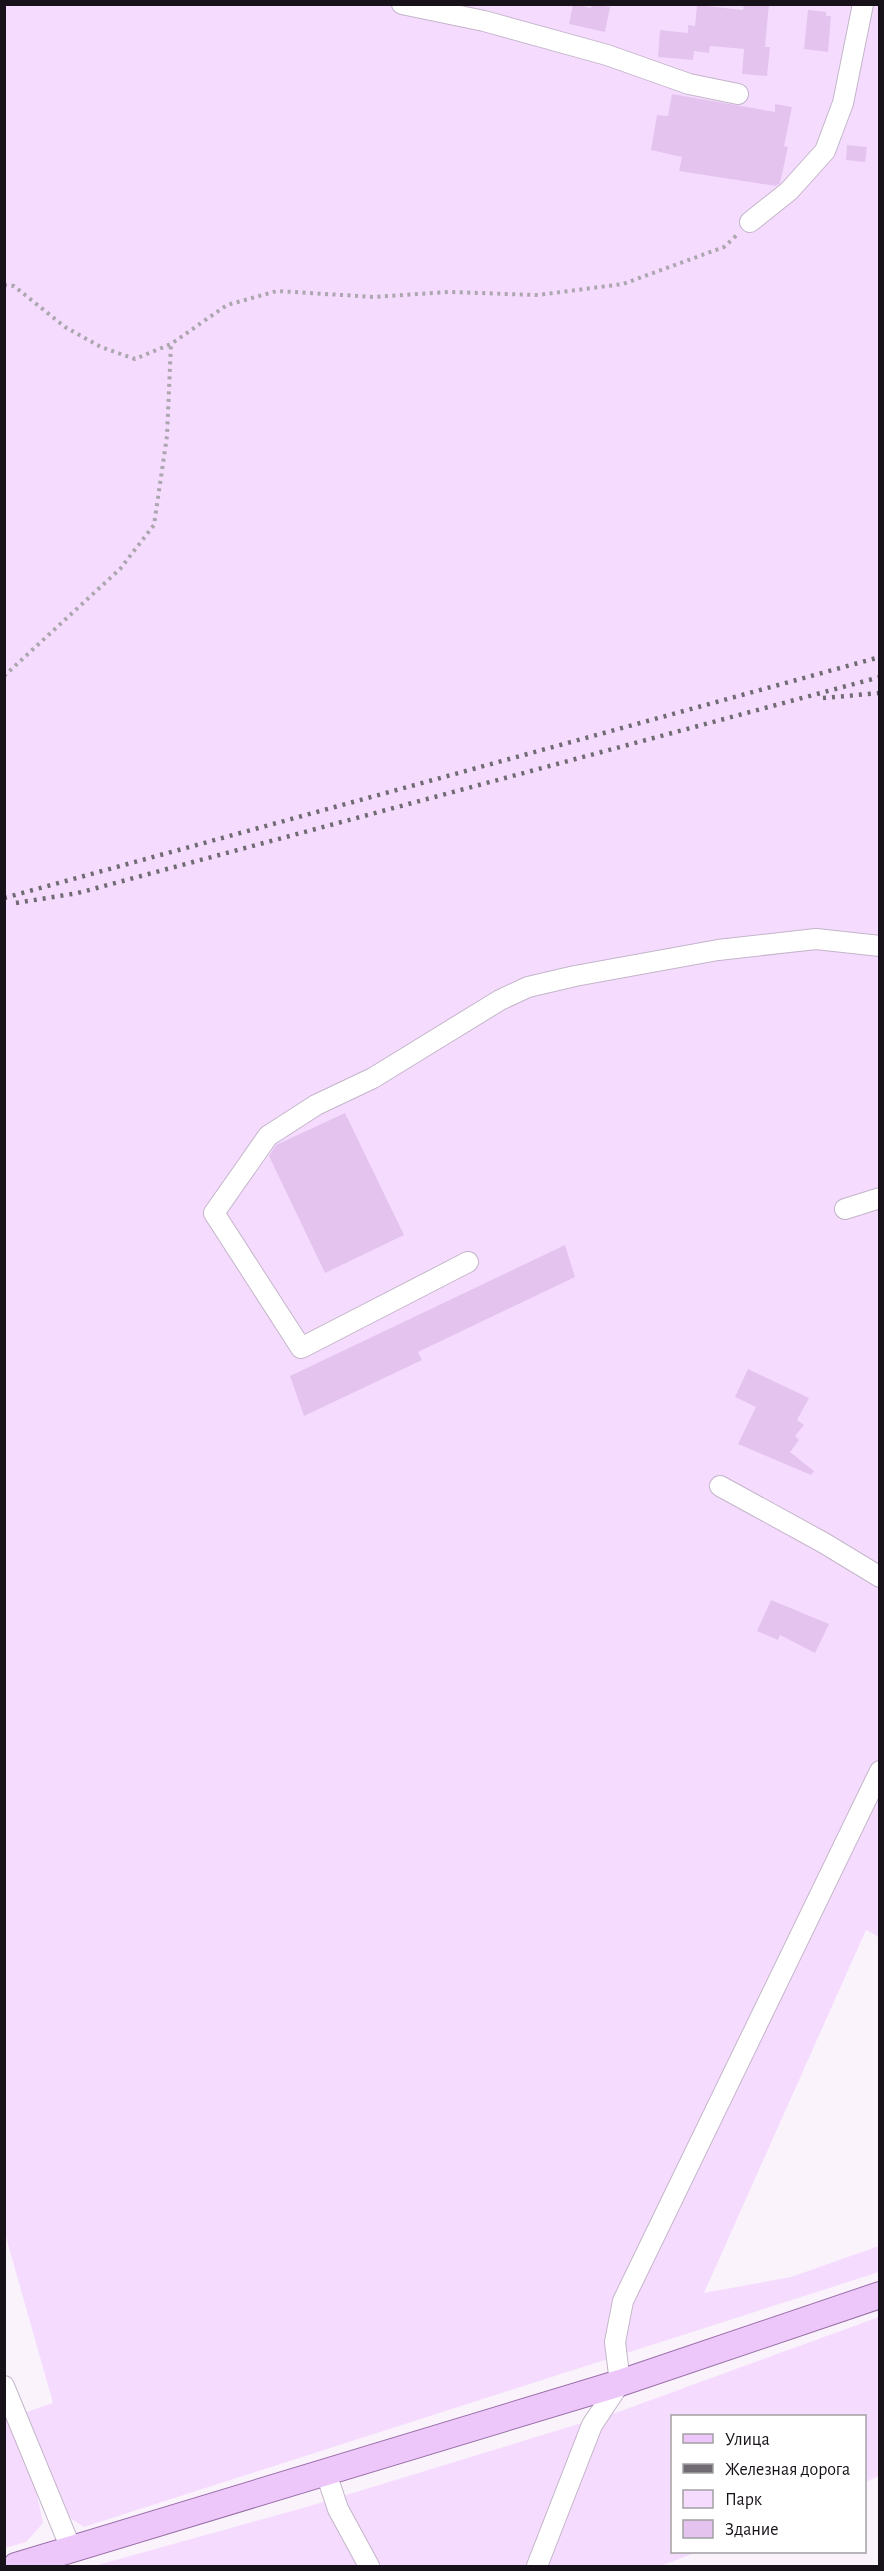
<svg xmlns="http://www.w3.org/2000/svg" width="884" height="2571" font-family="'Alegreya Sans',sans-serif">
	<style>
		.green { fill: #f5dcfe }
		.building { fill: #e4c4ef }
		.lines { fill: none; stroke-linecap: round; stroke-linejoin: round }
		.minor-casing { stroke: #c4b5ca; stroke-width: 22 }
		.major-casing { stroke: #9a6fa9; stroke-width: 28 }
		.path { stroke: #aca6ae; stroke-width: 4; stroke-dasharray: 3 4.5; stroke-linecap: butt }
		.minor { stroke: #fff; stroke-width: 20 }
		.major { stroke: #edc7fa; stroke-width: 26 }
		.rail { stroke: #706a72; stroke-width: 4.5; stroke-dasharray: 3 6; stroke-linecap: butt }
	</style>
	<rect width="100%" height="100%" fill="#faf3fc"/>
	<!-- green -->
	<g class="green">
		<path d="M 4,5 L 880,5 L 879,1937 L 866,1930 L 704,2293 L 791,2277 L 879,2246 L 879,2272 L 84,2527 L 67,2516 L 24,2413 L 53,2403 L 4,2230 Z"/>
		<path d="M 879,2317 L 879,2476 L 865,2482 L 864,2416 L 672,2416 L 672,2552 L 697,2552 L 661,2566 L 94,2566 L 310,2506 L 618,2412 Z"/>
		<path d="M 10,2418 L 36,2490 L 43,2523 L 26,2542 L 5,2548 L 4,2419 Z"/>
	</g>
	<!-- building -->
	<g class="building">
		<path d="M 573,4 L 591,8 L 592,4 L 610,7 L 605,32 L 569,24 Z"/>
		<path d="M 744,4 L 769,4 L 765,47 L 770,47 L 767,76 L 742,74 L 744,49 L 710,46 L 709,53 L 694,51 L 693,60 L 658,57 L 660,30 L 688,33 L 688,25 L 695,26 L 697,5 L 743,10 Z"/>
		<path d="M 808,10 L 826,12 L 826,16 L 831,16 L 828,52 L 804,49 Z"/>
		<path d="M 672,94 L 775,112 L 775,104 L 792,107 L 784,146 L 788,147 L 780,183 L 776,186 L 679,171 L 682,157 L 651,150 L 657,115 L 668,116 Z"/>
		<path d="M 847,145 L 867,147 L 865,162 L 846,160 Z"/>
		<path d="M 345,1113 L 404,1235 L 325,1273 L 269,1156 L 276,1145 Z"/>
		<path d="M 565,1245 L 575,1277 L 418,1352 L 422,1360 L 304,1416 L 290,1376 Z"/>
		<path d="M 748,1369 L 809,1398 L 797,1420 L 804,1425 L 795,1436 L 799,1440 L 790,1452 L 814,1471 L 811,1475 L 738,1444 L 756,1407 L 735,1397 Z"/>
		<path d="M 771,1600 L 829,1624 L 815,1653 L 780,1635 L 778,1640 L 757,1631 Z"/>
	</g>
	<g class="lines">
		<defs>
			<g id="minor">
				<path d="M 402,4 L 484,21 L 607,55 L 689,84 L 738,94"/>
				<path d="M 750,222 L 789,191 L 825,151 L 843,103 L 863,4"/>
				<path d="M 845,1209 L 880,1198"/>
				<path d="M 468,1262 L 301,1348 L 214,1213 L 268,1136 L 316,1105 L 373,1078 L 500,1000 L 528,987 L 575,976 L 718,950 L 816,939 L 880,946"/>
				<path d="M 720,1486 L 824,1543 L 880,1577"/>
				<path d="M 4,2386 L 72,2551"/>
				<path d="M 326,2473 L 338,2509 L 369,2566"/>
				<path d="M 537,2566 L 592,2425 L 620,2383 L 615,2342 L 623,2301 L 880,1771"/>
			</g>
			<path id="major" d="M 16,2566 L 620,2383 L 880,2295"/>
		</defs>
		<!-- minor casing -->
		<use href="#minor" class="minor-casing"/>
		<!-- major casing -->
		<use href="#major" class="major-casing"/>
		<!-- path -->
		<g class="path">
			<path d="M 4,285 L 14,286 L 65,327 L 101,347 L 135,359 L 171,344 L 227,305 L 277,291 L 374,297 L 449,292 L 538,295 L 623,284 L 724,247 L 738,234"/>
			<path d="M 4,676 L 120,569 L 154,525 L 167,436 L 171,344"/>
		</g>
		<!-- minor -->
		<use href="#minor" class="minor"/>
		<!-- major -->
		<use href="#major" class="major"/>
		<!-- rail -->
		<g class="rail">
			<path d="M 823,698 L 880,693"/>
			<path d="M 4,898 L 880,657"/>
			<path d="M 16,903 L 78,893 L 880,677"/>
		</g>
	</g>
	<!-- border -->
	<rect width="884" height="2571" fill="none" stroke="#171219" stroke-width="12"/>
	<!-- legend -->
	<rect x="671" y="2415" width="195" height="138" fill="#ffffff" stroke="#a2a0a3" stroke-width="1.5"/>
	<rect x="683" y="2434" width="30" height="9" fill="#edc7fa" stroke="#a2a0a3" stroke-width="1.5"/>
	<text x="725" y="2445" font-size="18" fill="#171219">Улица</text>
	<rect x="683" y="2464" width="30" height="9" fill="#706a72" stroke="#a2a0a3" stroke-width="1.5"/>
	<text x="725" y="2475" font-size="18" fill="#171219">Железная дорога</text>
	<rect x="683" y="2490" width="30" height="18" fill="#f5dcfe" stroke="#a2a0a3" stroke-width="1.5"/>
	<text x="725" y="2505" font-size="18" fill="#171219">Парк</text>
	<rect x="683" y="2520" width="30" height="18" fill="#e4c4ef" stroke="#a2a0a3" stroke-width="1.5"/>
	<text x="725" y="2535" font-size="18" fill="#171219">Здание</text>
</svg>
